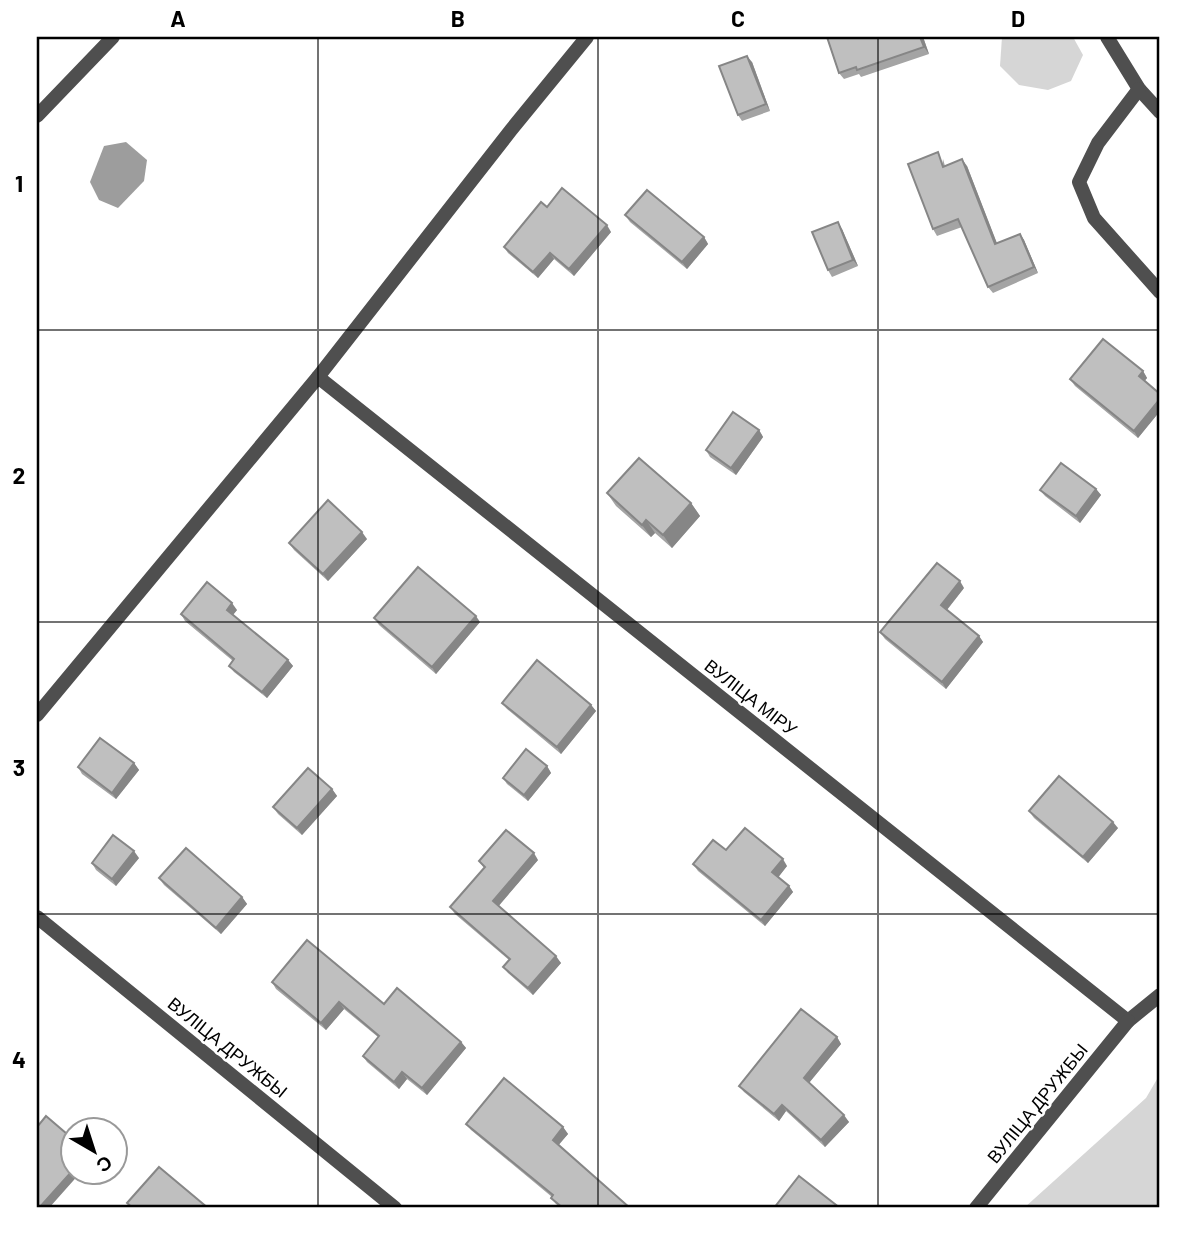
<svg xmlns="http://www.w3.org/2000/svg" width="1197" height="1245" font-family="Barlow,sans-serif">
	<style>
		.green { fill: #d6d6d6 }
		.water { fill: #9d9d9d }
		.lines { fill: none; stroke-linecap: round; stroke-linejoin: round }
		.minor { stroke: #4f4f4f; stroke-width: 14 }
		.wall { fill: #a4a4a4 }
		.shaded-wall { fill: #868686 }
		.building { fill: #bfbfbf; stroke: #868686; stroke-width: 2 }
		.grid { fill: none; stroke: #000; stroke-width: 2; stroke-opacity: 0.55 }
		.labels { text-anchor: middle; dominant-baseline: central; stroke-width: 5; stroke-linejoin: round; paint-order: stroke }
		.street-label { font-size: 18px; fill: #000; stroke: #fff }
		.neatline { fill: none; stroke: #000; stroke-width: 2.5 }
		.grid-label { font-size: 23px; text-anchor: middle; font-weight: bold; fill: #000 }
	</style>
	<rect width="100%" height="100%" fill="#fff"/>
	<!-- green -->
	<g class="green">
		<path d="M 1002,37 L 1073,37 L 1083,55 L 1071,81 L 1048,90 L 1019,85 L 1000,66 Z"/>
		<path d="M 1160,1074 L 1160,1208 L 1024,1208 L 1146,1098 Z"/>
	</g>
	<!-- water -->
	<path class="water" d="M 126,142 L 147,160 L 144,181 L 118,208 L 99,200 L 90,182 L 104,146 Z"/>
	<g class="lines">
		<!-- minor -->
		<g class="minor">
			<path d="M 1107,37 L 1139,89 L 1160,112"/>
			<path d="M 1139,89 L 1098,143 L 1079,182 L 1094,218 L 1160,292"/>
			<path d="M 37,116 L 113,37"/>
			<path d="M 318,377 L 1128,1021 L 1160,995"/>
			<path d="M 37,715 L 318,377 L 511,130 L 587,37"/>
			<path d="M 37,917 L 395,1208"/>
			<path d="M 976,1208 L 1128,1021"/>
		</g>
	</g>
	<!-- wall -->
	<g class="wall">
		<path d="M 827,37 L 923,37 L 929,54 L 861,77 L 859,74 L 844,79 L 839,73 Z"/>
		<path d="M 752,62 L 770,111 L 742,121 L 738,115 Z"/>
		<path d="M 943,159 L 945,166 L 967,166 L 997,244 L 1020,234 L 1024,240 L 1038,273 L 993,293 L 988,287 L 962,227 L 937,236 L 933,229 Z"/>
		<path d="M 547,207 L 611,232 L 574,276 L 554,259 L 538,278 L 508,253 L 504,247 Z"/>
		<path d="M 625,215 L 704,237 L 708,244 L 687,269 L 630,222 Z"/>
		<path d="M 842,229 L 858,266 L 832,277 L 828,270 Z"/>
		<path d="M 1143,371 L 1147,378 L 1145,381 L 1160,394 L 1160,411 L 1138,438 L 1075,386 L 1070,379 Z"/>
		<path d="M 759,430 L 763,437 L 736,475 L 710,457 L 706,450 Z"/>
		<path d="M 1096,489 L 1101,495 L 1080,523 L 1045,496 L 1040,490 Z"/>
		<path d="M 607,493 L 691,503 L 700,516 L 672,548 L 655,533 L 651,537 L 616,506 Z"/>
		<path d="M 367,539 L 328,581 L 294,550 L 289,543 Z"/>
		<path d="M 964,588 L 947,610 L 979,636 L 983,642 L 946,689 L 885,639 L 880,632 Z"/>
		<path d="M 237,610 L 233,615 L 288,660 L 293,666 L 267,698 L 234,672 L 229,666 L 233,661 L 185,621 L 181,614 Z"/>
		<path d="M 374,618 L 480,622 L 436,674 L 379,625 Z"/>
		<path d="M 502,703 L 591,705 L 596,711 L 561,754 L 507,709 Z"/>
		<path d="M 134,763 L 139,770 L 116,799 L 82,774 L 78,767 Z"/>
		<path d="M 547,766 L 551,773 L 528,801 L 507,784 L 503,778 Z"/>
		<path d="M 332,789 L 337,796 L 302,835 L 278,814 L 273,807 Z"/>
		<path d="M 1029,811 L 1118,828 L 1088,863 L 1034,818 Z"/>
		<path d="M 726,850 L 787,866 L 778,877 L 789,886 L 793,892 L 765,926 L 698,871 L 693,864 Z"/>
		<path d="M 139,858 L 116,886 L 96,870 L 92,863 Z"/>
		<path d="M 538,860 L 498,906 L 561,963 L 533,995 L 508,973 L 503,967 L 509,960 L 455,914 L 450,907 L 484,868 L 479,861 Z"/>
		<path d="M 159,878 L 242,897 L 247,904 L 221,934 L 164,885 Z"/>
		<path d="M 272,982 L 384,1004 L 461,1042 L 466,1048 L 427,1095 L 407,1079 L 399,1089 L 367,1062 L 363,1056 L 378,1037 L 344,1009 L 326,1030 L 276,989 Z"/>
		<path d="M 837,1037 L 841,1044 L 809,1083 L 849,1122 L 825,1147 L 786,1111 L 779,1121 L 744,1092 L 739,1086 Z"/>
		<path d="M 466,1124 L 563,1127 L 568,1134 L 558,1145 L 630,1208 L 561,1208 L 556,1204 L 551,1198 L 552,1197 L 471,1130 Z"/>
	</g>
	<!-- shaded-wall -->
	<g class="shaded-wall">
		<path d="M 920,37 L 923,37 L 929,54 L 924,47 Z"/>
		<path d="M 747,56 L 752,62 L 770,111 L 766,104 Z"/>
		<path d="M 962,159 L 967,166 L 1000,251 L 995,244 Z"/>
		<path d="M 838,222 L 842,229 L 858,266 L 853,260 Z"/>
		<path d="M 607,225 L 611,232 L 574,276 L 569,269 Z"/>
		<path d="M 1020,234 L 1024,240 L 1038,273 L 1034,267 Z"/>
		<path d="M 704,237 L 708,244 L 687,269 L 682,262 Z"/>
		<path d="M 550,253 L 554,259 L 538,278 L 533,272 Z"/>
		<path d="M 1143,371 L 1147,378 L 1143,382 L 1139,376 Z"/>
		<path d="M 1160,399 L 1160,411 L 1138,438 L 1134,431 Z"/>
		<path d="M 759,430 L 763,437 L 736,475 L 731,468 Z"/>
		<path d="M 1096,489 L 1101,495 L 1080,523 L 1076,516 Z"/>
		<path d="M 691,503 L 700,516 L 672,548 L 663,535 Z"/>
		<path d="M 646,520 L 655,533 L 651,537 L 642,525 Z"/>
		<path d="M 362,532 L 367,539 L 328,581 L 323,574 Z"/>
		<path d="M 960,581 L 964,588 L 945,612 L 941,605 Z"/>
		<path d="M 232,603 L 237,610 L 231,617 L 227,610 Z"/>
		<path d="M 476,616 L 480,622 L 436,674 L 432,667 Z"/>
		<path d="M 979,636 L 983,642 L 946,689 L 942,682 Z"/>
		<path d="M 288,660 L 293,666 L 267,698 L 262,692 Z"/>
		<path d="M 591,705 L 596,711 L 561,754 L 557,747 Z"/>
		<path d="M 134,763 L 139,770 L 116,799 L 112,793 Z"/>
		<path d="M 547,766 L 551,773 L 528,801 L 524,795 Z"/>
		<path d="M 332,789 L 337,796 L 302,835 L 297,828 Z"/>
		<path d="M 1113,822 L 1118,828 L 1088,863 L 1083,857 Z"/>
		<path d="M 134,851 L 139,858 L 116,886 L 112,879 Z"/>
		<path d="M 534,853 L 538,860 L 497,908 L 493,901 Z"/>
		<path d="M 783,859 L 787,866 L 777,879 L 772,872 Z"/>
		<path d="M 789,886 L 793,892 L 765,926 L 761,920 Z"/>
		<path d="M 242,897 L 247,904 L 221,934 L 216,928 Z"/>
		<path d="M 556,956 L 561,963 L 533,995 L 528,988 Z"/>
		<path d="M 339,1002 L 344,1009 L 326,1030 L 321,1023 Z"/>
		<path d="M 837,1037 L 841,1044 L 808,1084 L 804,1078 Z"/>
		<path d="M 461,1042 L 466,1048 L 427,1095 L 422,1088 Z"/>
		<path d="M 402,1072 L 407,1079 L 399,1089 L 394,1082 Z"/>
		<path d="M 782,1105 L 786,1111 L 779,1121 L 774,1114 Z"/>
		<path d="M 844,1115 L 849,1122 L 825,1147 L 821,1140 Z"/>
		<path d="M 563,1127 L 568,1134 L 557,1147 L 553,1140 Z"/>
		<path d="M 74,1169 L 74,1172 L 81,1172 L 49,1208 L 39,1208 Z"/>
	</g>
	<!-- building -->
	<g class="building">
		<path d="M 827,37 L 920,37 L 924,47 L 857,70 L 856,67 L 839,73 Z"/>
		<path d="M 747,56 L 766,104 L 738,115 L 719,66 Z"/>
		<path d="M 938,152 L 943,167 L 962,159 L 995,244 L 1020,234 L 1034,267 L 988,287 L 958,219 L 933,229 L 908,164 Z"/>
		<path d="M 562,188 L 607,225 L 569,269 L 550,253 L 533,272 L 504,247 L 541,202 L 547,207 Z"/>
		<path d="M 647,190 L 704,237 L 682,262 L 625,215 Z"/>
		<path d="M 838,222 L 853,260 L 828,270 L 812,232 Z"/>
		<path d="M 1103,339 L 1143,371 L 1139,376 L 1160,394 L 1160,399 L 1134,431 L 1070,379 Z"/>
		<path d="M 733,412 L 759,430 L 731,468 L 706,450 Z"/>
		<path d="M 639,458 L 691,503 L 663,535 L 646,520 L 642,525 L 607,493 Z"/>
		<path d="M 1061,463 L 1096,489 L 1076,516 L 1040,490 Z"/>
		<path d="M 328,500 L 362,532 L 323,574 L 289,543 Z"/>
		<path d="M 937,563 L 960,581 L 941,605 L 979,636 L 942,682 L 880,632 Z"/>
		<path d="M 418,567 L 476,616 L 432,667 L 374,618 Z"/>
		<path d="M 207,582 L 232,603 L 227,610 L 288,660 L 262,692 L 229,666 L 234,659 L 181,614 Z"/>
		<path d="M 537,660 L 591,705 L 557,747 L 502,703 Z"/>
		<path d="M 100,738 L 134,763 L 112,793 L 78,767 Z"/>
		<path d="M 526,749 L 547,766 L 524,795 L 503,778 Z"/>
		<path d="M 308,768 L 332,789 L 297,828 L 273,807 Z"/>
		<path d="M 1059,776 L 1113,822 L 1083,857 L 1029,811 Z"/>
		<path d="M 745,828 L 783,859 L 772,872 L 789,886 L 761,920 L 693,864 L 713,840 L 726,850 Z"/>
		<path d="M 506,830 L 534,853 L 493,901 L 556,956 L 528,988 L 503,967 L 510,959 L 450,907 L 485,867 L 479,861 Z"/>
		<path d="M 113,835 L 134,851 L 112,879 L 92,863 Z"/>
		<path d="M 186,848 L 242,897 L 216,928 L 159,878 Z"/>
		<path d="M 307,940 L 384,1004 L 397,988 L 461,1042 L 422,1088 L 402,1072 L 394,1082 L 363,1056 L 379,1036 L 339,1002 L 321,1023 L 272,982 Z"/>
		<path d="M 801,1009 L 837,1037 L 804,1078 L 844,1115 L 821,1140 L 782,1105 L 774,1114 L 739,1086 Z"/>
		<path d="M 504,1078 L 563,1127 L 553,1140 L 630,1208 L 563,1208 L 551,1198 L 553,1195 L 466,1124 Z"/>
		<path d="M 46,1116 L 74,1140 L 74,1169 L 39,1208 L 37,1206 L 37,1127 Z"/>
		<path d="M 159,1167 L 208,1208 L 133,1208 L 127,1203 Z"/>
		<path d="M 799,1176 L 840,1208 L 774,1208 Z"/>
	</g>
	<!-- grid -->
	<path class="grid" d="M 318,37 L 318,1208M 598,37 L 598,1208M 878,37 L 878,1208M 37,330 L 1160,330M 37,622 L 1160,622M 37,914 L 1160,914"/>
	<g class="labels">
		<!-- street labels -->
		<g class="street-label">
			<text transform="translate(751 697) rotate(38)">ВУЛІЦА МІРУ</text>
			<text transform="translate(228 1047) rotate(39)">ВУЛІЦА ДРУЖБЫ</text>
			<text transform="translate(1037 1103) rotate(-51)">ВУЛІЦА ДРУЖБЫ</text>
		</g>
	</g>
	<!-- border -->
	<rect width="1197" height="1245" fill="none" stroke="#ffffff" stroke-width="77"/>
	<!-- north arrow -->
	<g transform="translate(94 1151) rotate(141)"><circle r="33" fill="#ffffff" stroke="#999999" stroke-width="2"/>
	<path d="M0-5L12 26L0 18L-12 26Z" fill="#000000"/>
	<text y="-10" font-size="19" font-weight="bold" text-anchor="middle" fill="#000000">С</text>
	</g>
	<rect x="38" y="38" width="1120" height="1168" class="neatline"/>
	<g class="grid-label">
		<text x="178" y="27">A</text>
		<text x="458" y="27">B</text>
		<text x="738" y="27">C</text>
		<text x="1018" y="27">D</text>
		<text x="19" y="192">1</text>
		<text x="19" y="484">2</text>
		<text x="19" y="776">3</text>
		<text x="19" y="1068">4</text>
	</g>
</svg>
